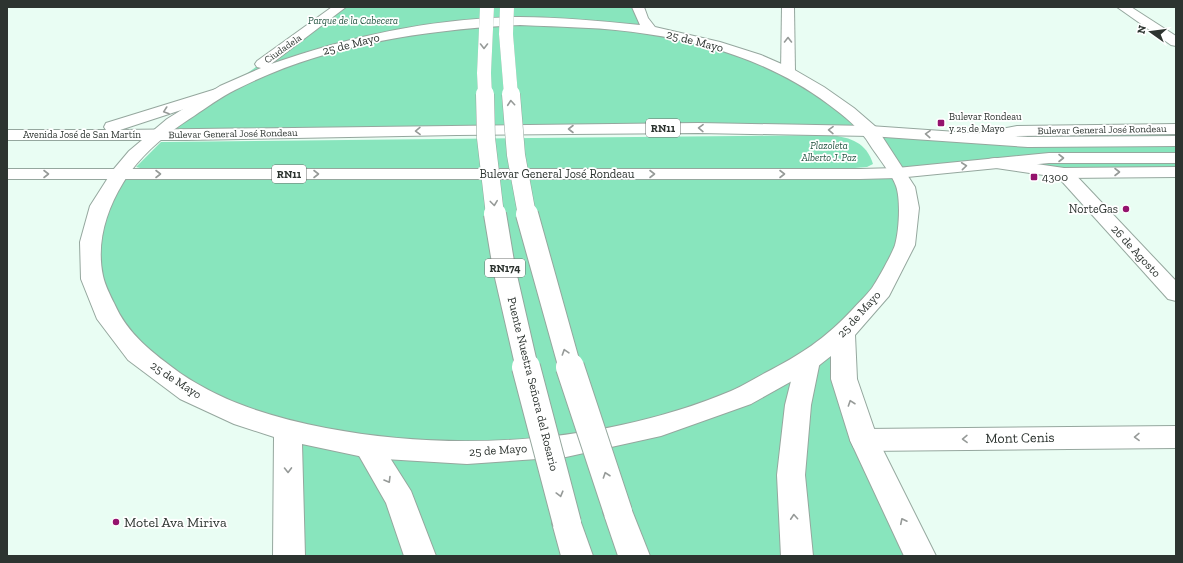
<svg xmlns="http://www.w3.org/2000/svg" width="1183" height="563" font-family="'Zilla Slab',serif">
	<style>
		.green { fill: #88e5bd }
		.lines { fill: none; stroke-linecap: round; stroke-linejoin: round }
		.minor-casing { stroke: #95a79e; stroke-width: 2 }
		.secondary-casing { stroke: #95a79e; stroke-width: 2 }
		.primary-casing { stroke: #95a79e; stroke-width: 2 }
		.motorway-casing { stroke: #95a79e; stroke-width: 2 }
		.minor { fill: #fff; fill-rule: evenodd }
		.secondary { fill: #fff; fill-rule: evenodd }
		.primary { fill: #fff; fill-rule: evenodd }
		.motorway { fill: #fff; fill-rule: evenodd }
		.motorway-bridge-far3-casing { stroke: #95a79e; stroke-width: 14; stroke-linecap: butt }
		.motorway-bridge-far2-casing { stroke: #95a79e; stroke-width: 19; stroke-linecap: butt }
		.motorway-bridge-far1-casing { stroke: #95a79e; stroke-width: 24; stroke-linecap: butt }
		.motorway-bridge-casing { stroke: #95a79e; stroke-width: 30; stroke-linecap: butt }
		.motorway-bridge-far3 { stroke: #fff; stroke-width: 14 }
		.motorway-bridge-far2 { stroke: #fff; stroke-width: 18 }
		.motorway-bridge-far1 { stroke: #fff; stroke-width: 22 }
		.motorway-bridge { stroke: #fff; stroke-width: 28 }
		.oneway { stroke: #969a98 }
		.poi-dot { fill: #94136d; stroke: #fff; stroke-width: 1.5 }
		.labels { text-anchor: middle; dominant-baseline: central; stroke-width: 3.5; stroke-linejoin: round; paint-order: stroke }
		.far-park-label { font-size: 10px; font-style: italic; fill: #255542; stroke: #fff }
		.far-street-label { font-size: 10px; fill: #2d3430; stroke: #fff }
		.far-poi-label { font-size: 10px; fill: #2d3430; stroke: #fff; text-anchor: start }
		.shield { fill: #fff; stroke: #6c716e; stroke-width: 1 }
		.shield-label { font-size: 11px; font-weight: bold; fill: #2d3430 }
		.street-label { font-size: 12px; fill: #2d3430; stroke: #fff }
		.poi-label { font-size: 12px; fill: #2d3430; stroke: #fff; text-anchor: start }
		.near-street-label { font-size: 14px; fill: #2d3430; stroke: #fff }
		.near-poi-label { font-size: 14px; fill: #2d3430; stroke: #fff; text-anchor: start }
	</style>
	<rect width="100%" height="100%" fill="#e9fdf3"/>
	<!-- green -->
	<g class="green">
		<path d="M 340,7 L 638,7 L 650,30 L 673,34 L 788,72 L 870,131 L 981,138 L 1017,131 L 1176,129 L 1176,172 L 1064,173 L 995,163 L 897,173 L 905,245 L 843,334 L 844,379 L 920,556 L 289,556 L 288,431 L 137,354 L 92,279 L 100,206 L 119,174 L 897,173 L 869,131 L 157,135 L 225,89 Z"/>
		<path d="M 831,135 C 851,138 866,142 873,164 L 867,167 L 855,168 L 144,169 L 136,167 L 161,142 Z"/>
	</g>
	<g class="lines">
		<defs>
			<g id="minor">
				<path d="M 782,7 L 794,7 L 795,72 L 793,75 L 788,76 L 783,75 L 781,72 Z"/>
				<path d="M 1117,7 L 1131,7 L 1176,36 L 1176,46 L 1171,45 Z"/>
				<path d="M 1064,168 L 1070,169 L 1176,281 L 1176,301 L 1168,299 L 1058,177 L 1055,173 L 1058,169 Z"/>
				<path d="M 1176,426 L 1176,448 L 864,451 L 854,448 L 850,440 L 854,432 L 864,429 Z"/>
			</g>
			<g id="secondary">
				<path d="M 332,7 L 346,7 L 271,64 C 350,36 434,18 519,17 C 560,17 600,21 640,25 L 632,7 L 644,7 L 648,18 L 655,27 L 720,42 L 761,55 L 793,69 L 824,87 L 854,108 L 876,127 L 915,187 L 919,208 L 915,245 L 889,296 L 855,335 L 857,379 L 878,440 L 936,556 L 904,556 L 850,440 L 831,379 L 831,356 L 817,367 L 751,404 L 661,436 L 566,457 L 467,464 L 368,458 L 302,444 L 305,556 L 273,556 L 274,437 L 234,424 L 180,399 L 128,360 L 97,319 L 81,279 L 80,242 L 90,206 L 113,170 L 129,151 L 167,119 L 220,86 L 261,68 L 257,67 L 255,64 L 257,61 ZM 520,25 C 562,27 605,27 647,34 C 711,43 776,65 828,104 C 844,116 860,128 870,145 C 877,156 892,174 896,186 C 901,200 899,231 895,245 C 892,254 878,279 872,288 C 866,296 858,303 852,310 C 825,339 800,355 765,373 C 754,379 743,386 731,391 C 607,443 457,453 326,428 C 274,418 224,403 180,373 C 153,353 128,335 114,303 C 110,295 105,285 103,276 C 96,243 106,211 123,183 C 139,156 167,133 194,116 C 207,107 221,97 235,90 C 323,45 422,30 520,25 Z"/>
				<path d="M 1176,124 L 1176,134 L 1017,136 L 981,143 L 975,142 L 973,138 L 975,134 L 1017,126 Z"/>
				<path d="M 995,158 L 1064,168 L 1176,167 L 1176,177 L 1064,178 L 989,167 L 986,163 L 989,159 Z"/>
			</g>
			<g id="primary">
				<path d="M 216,89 L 221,91 L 224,94 L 221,97 L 120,130 L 698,123 L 870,126 L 1028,137 L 1176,136 L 1176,146 L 1028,147 L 870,136 L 698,133 L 457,135 L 186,140 L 7,140 L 7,130 L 106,130 L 104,127 L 106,123 Z"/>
				<path d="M 1049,153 L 1176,153 L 1176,163 L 1049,163 L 897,178 L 860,179 L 7,179 L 7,169 L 860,169 L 897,168 Z"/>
			</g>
			<g id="motorway">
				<path d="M 808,352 L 817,355 L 820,361 L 811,405 L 805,475 L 813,556 L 781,556 L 777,475 L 785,405 L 796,361 L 799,355 Z"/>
				<path d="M 368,436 L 378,439 L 411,491 L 436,556 L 404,556 L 386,503 L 354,447 L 358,439 Z"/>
				<path d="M 618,499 L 629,503 L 650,556 L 618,556 L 603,512 L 607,503 Z"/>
				<path d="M 567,510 L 578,514 L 593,556 L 561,556 L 552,523 L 556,514 Z"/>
			</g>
		</defs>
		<!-- minor casing -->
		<use href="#minor" class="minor-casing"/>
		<!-- secondary casing -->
		<use href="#secondary" class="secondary-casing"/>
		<!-- primary casing -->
		<use href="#primary" class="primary-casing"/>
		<!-- motorway casing -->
		<use href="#motorway" class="motorway-casing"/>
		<!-- minor -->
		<use href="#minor" class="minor"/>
		<!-- secondary -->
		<use href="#secondary" class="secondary"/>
		<!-- primary -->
		<use href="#primary" class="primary"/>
		<!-- motorway -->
		<use href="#motorway" class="motorway"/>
		<defs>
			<g id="motorway-bridge-far3">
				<path d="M 507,7 L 506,34 L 511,95"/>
				<path d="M 485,95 L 484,73 L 487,7"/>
			</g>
			<g id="motorway-bridge-far2">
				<path d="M 485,94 L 486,138 L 495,215"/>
				<path d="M 511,94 L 516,155 L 527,215"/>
			</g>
			<g id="motorway-bridge-far1">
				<path d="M 495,214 L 504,268 L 527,368"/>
				<path d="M 527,214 L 570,368"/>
			</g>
			<g id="motorway-bridge">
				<path d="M 526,367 L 567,523"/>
				<path d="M 570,367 L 618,512"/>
			</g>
		</defs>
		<!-- motorway-bridge-far3 casing -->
		<use href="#motorway-bridge-far3" class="motorway-bridge-far3-casing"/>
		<!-- motorway-bridge-far2 casing -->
		<use href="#motorway-bridge-far2" class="motorway-bridge-far2-casing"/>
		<!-- motorway-bridge-far1 casing -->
		<use href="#motorway-bridge-far1" class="motorway-bridge-far1-casing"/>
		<!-- motorway-bridge casing -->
		<use href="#motorway-bridge" class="motorway-bridge-casing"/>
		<!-- motorway-bridge-far3 -->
		<use href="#motorway-bridge-far3" class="motorway-bridge-far3"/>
		<!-- motorway-bridge-far2 -->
		<use href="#motorway-bridge-far2" class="motorway-bridge-far2"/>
		<!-- motorway-bridge-far1 -->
		<use href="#motorway-bridge-far1" class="motorway-bridge-far1"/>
		<!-- motorway-bridge -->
		<use href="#motorway-bridge" class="motorway-bridge"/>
	</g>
	<!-- one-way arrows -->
	<defs><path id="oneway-chevron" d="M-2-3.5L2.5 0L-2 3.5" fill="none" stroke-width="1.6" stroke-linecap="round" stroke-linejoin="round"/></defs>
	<g class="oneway">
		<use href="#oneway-chevron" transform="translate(788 40) rotate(-90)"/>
		<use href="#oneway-chevron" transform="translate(484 46) rotate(90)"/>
		<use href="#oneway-chevron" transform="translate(511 103) rotate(-95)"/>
		<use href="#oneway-chevron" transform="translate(166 111) rotate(161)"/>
		<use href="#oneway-chevron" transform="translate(701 128) rotate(-179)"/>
		<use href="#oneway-chevron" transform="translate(571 129) rotate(180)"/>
		<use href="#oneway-chevron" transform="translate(831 130) rotate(-179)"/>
		<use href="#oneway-chevron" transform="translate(418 131) rotate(179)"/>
		<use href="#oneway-chevron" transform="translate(928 134) rotate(-177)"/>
		<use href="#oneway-chevron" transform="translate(1061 158)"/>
		<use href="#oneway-chevron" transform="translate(964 166) rotate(-6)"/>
		<use href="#oneway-chevron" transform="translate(1117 172)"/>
		<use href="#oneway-chevron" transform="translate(46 174)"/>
		<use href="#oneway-chevron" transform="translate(158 174)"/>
		<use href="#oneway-chevron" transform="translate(316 174)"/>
		<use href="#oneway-chevron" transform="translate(652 174)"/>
		<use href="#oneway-chevron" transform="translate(782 174)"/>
		<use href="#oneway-chevron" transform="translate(494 203) rotate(83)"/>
		<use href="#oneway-chevron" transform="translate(565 352) rotate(-108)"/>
		<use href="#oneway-chevron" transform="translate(851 403) rotate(-109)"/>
		<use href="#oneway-chevron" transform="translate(1137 437) rotate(179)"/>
		<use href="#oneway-chevron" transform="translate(965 439) rotate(179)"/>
		<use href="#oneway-chevron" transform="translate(288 470) rotate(89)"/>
		<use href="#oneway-chevron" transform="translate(606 475) rotate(-109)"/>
		<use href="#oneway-chevron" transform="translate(388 480) rotate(59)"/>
		<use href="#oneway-chevron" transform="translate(560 494) rotate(75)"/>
		<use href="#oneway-chevron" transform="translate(794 517) rotate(-94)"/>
		<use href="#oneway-chevron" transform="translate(903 521) rotate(-116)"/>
	</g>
	<!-- markers -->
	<g class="poi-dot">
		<rect x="937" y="119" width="8" height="8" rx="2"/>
		<rect x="1030" y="173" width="8" height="8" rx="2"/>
		<circle cx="1126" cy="209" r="4"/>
		<circle cx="116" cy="522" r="4"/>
	</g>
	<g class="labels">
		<!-- far-park labels -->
		<g class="far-park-label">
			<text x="353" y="21">Parque de la Cabecera</text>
			<text x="829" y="146">Plazoleta<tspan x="829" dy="12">Alberto J. Paz</tspan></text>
		</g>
		<!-- far-street labels -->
		<g class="far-street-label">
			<text transform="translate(283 49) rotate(-35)">Ciudadela</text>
			<text transform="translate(1102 130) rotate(-1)">Bulevar General José Rondeau</text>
			<text transform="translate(233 134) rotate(-1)">Bulevar General José Rondeau</text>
			<text x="82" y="135">Avenida José de San Martín</text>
		</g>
		<!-- far-poi labels -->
		<g class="far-poi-label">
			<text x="949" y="117">Bulevar Rondeau<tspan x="949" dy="12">y 25 de Mayo</tspan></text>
		</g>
		<!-- shield labels -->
		<g class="shield">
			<rect x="646" y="119" width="34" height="18" rx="3"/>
			<rect x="272" y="165" width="34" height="18" rx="3"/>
			<rect x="485" y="259" width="40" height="18" rx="3"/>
		</g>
		<g class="shield-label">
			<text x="663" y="128">RN11</text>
			<text x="289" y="174">RN11</text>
			<text x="505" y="268">RN174</text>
		</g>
		<!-- street labels -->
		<g class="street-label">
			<text transform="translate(695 41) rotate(14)">25 de Mayo</text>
			<text transform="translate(351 44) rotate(-14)">25 de Mayo</text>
			<text x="557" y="174">Bulevar General José Rondeau</text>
			<text transform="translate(1136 251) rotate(47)">26 de Agosto</text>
			<text transform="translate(859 314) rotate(-48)">25 de Mayo</text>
			<text transform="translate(176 380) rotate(33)">25 de Mayo</text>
			<text transform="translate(533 384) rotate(76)">Puente Nuestra Señora del Rosario</text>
			<text transform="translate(498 450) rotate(-4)">25 de Mayo</text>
		</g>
		<!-- poi labels -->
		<g class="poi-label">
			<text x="1042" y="177">4300</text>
			<text x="1118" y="209" text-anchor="end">NorteGas</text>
		</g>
		<!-- near-street labels -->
		<g class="near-street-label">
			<text transform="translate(1020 438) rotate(-1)">Mont Cenis</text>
		</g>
		<!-- near-poi labels -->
		<g class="near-poi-label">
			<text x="124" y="522">Motel Ava Miriva</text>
		</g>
	</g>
	<!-- border -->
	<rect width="1183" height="563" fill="none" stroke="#2d3430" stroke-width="16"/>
	<!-- north arrow -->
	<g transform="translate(1151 32) rotate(284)" stroke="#ffffff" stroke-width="3" paint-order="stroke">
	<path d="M0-3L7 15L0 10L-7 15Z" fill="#2d3430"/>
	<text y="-6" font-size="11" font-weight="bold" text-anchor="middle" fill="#2d3430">N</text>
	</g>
</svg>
